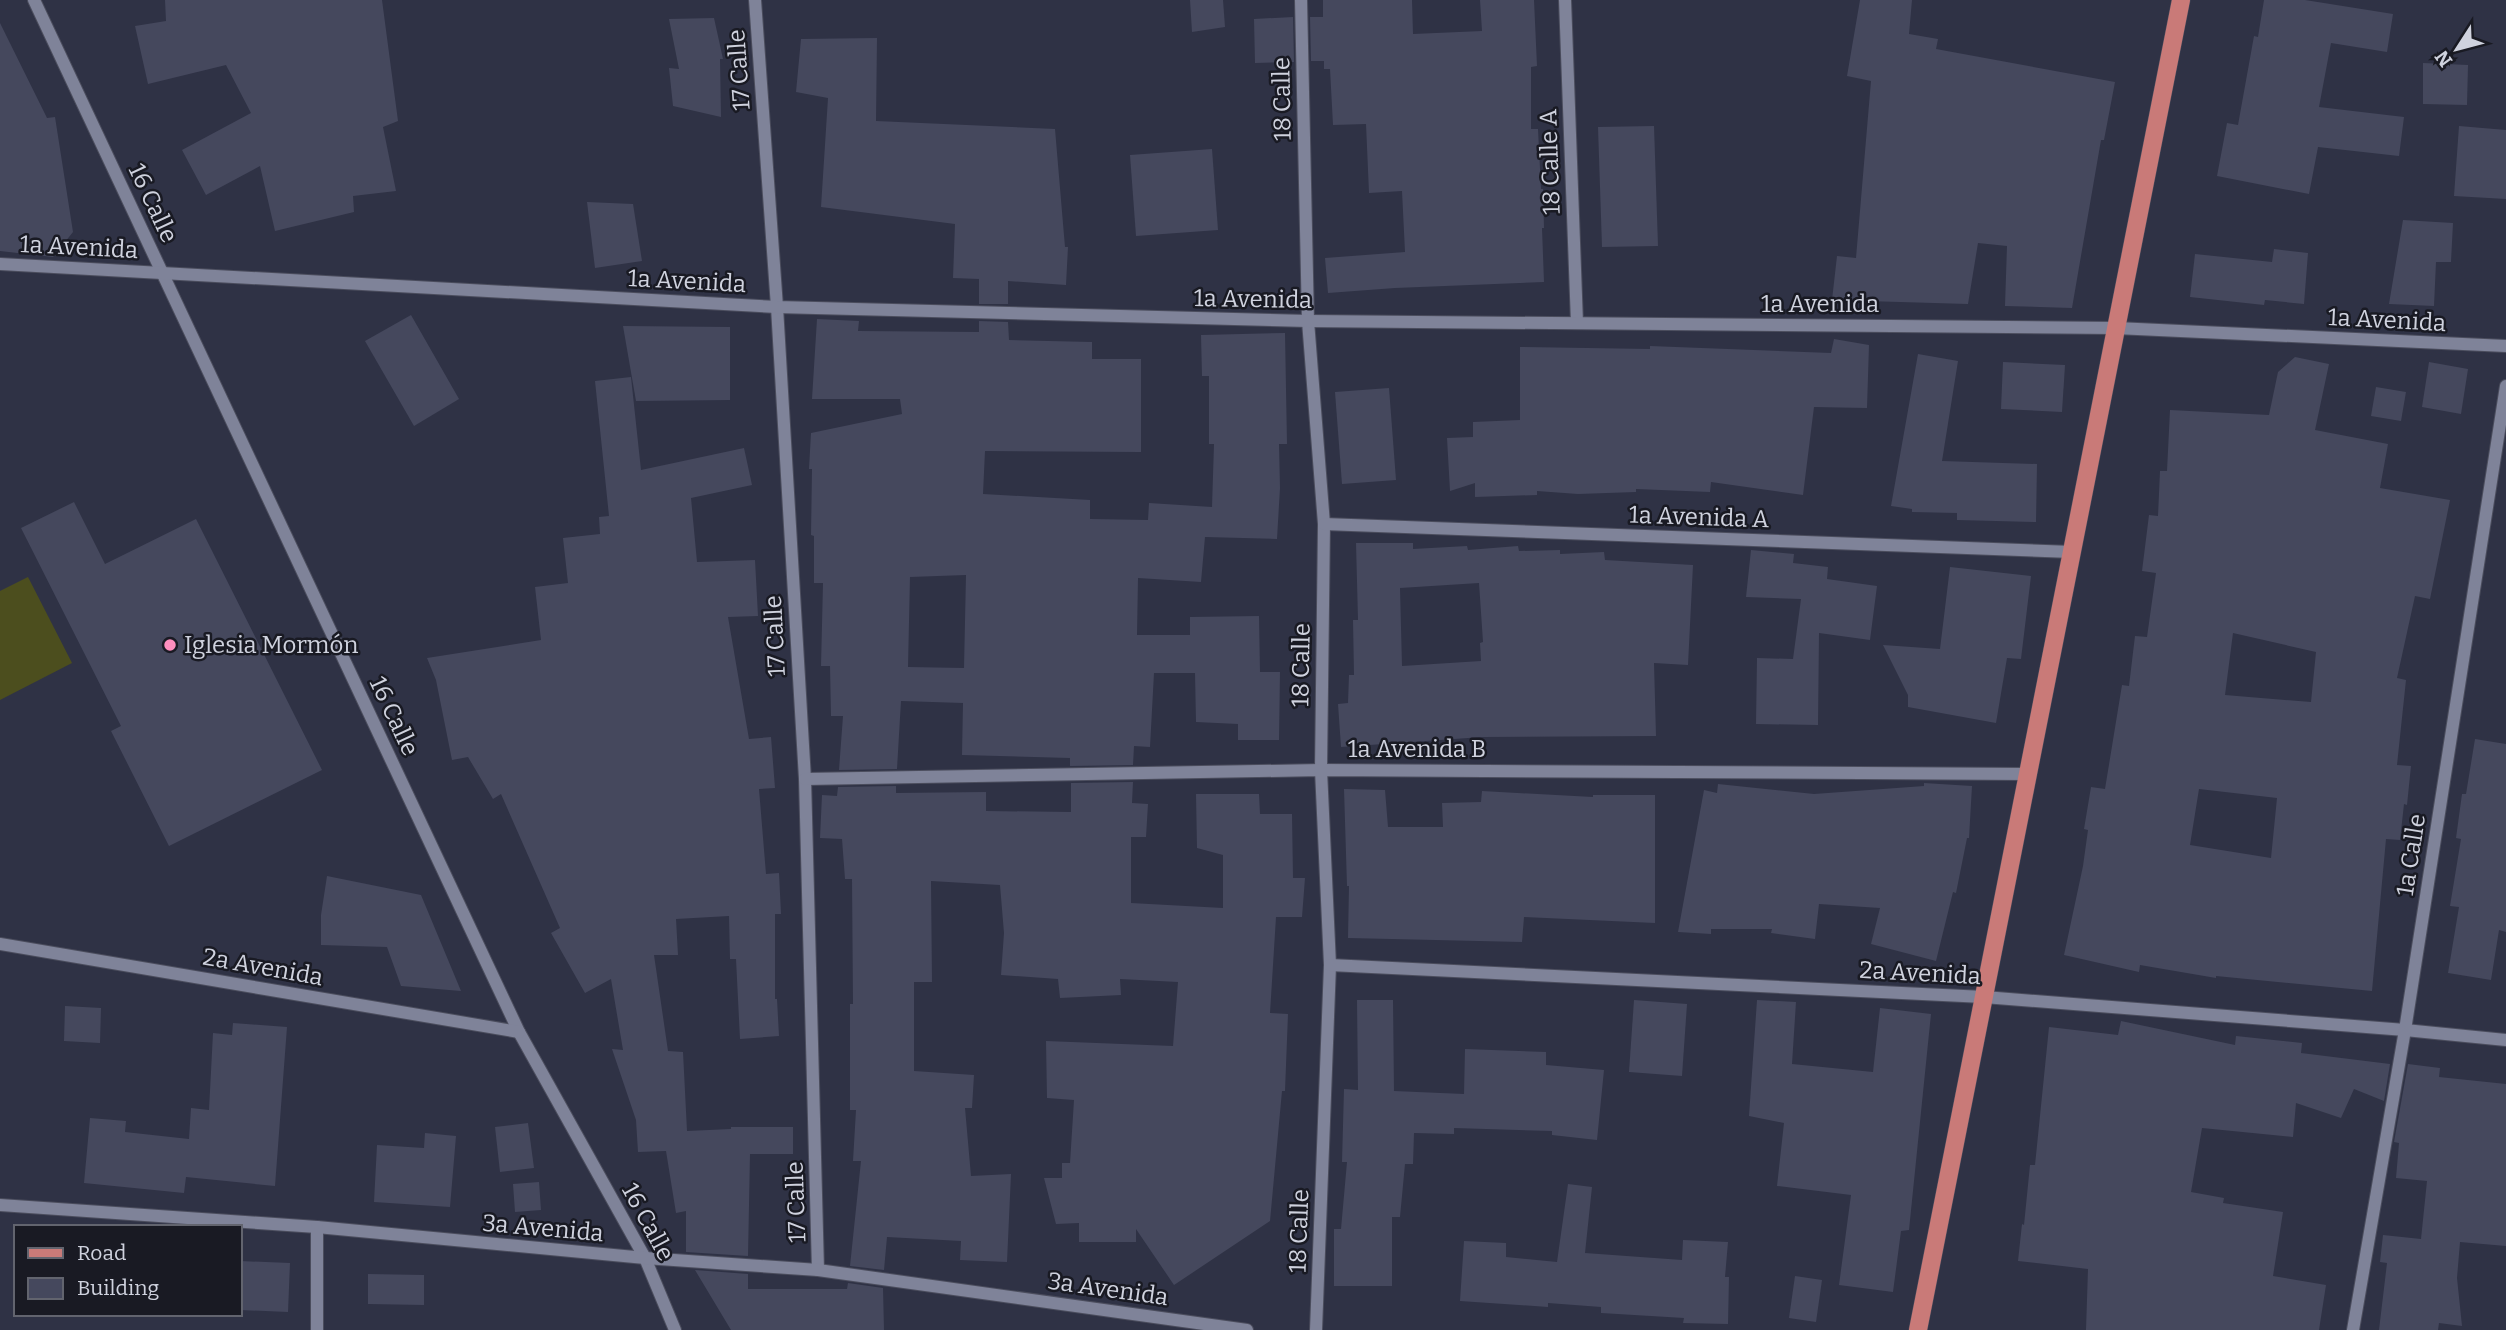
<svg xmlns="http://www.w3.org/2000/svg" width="2506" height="1330" font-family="Bitter,serif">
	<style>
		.green { fill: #4c4e1e }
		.building { fill: #45485d; fill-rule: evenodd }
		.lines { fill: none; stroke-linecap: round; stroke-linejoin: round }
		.minor-casing { stroke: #4b4d5d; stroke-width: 14 }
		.major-casing { stroke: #4b4d5d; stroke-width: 19 }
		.minor { stroke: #7f8399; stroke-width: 12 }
		.major { stroke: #c97a78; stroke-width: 18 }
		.poi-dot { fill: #fe8ebe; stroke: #191a23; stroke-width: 2.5 }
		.labels { text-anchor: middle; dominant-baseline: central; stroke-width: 5; stroke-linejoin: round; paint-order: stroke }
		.street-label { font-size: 24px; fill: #cfd2de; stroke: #191a23 }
		.poi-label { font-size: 24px; fill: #cfd2de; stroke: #191a23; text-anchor: start }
	</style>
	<rect width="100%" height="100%" fill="#2f3245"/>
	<!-- green -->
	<path class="green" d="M 28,577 L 72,663 L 0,700 L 0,591 Z"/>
	<!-- building -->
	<g class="building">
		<path d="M 165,0 L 382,0 L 398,121 L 383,127 L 396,191 L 353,196 L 354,212 L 275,231 L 260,166 L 206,195 L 182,150 L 251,113 L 226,65 L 148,84 L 135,26 L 166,21 Z"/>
		<path d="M 1190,0 L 1223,0 L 1225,27 L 1192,32 Z"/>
		<path d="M 1323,0 L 1412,0 L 1413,34 L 1482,31 L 1480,0 L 1534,0 L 1537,66 L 1531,67 L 1531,129 L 1538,129 L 1541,189 L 1543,189 L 1544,228 L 1542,228 L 1544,282 L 1395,288 L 1328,293 L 1325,258 L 1405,252 L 1402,191 L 1369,193 L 1366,124 L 1333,125 L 1330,69 L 1324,69 L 1324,61 L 1311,61 L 1310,17 L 1323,17 Z"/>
		<path d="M 1860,0 L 1912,0 L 1909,34 L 1938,39 L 1936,49 L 2115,82 L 2104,140 L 2101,140 L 2072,308 L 2005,306 L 2007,246 L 1978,243 L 1968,304 L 1832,300 L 1837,256 L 1856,258 L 1871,81 L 1847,76 Z"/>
		<path d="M 2264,0 L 2305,0 L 2393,14 L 2387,52 L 2331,43 L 2319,107 L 2404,117 L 2399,156 L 2318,147 L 2309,194 L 2217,176 L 2227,123 L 2238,125 L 2254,36 L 2258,37 Z"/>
		<path d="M 1293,17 L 1294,62 L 1255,63 L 1254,19 Z"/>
		<path d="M 714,18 L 723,59 L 720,59 L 721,117 L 673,106 L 669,68 L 679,69 L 669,19 Z"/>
		<path d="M 0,23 L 47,118 L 55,117 L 73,232 L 53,257 L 0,251 Z"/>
		<path d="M 877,38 L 876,121 L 1055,129 L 1065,247 L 1068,247 L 1066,285 L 1008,281 L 1008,304 L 979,304 L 979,279 L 953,278 L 955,224 L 821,207 L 828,98 L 796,92 L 801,39 Z"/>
		<path d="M 2423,63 L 2468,65 L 2467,105 L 2423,104 Z"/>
		<path d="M 1654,126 L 1658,246 L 1602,247 L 1598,127 Z"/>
		<path d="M 2459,126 L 2506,130 L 2506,199 L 2454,196 Z"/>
		<path d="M 1212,149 L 1218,230 L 1136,236 L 1130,155 Z"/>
		<path d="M 587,202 L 633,204 L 642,261 L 595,268 Z"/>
		<path d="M 2403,220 L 2453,223 L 2451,262 L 2436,262 L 2434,306 L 2389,304 Z"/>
		<path d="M 2274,249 L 2308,253 L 2304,304 L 2265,300 L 2264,305 L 2190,297 L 2195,254 L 2272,262 Z"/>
		<path d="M 411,315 L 459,399 L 414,426 L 365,341 Z"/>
		<path d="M 817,319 L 859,321 L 858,331 L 979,332 L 979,321 L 1008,322 L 1009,340 L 1092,342 L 1092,359 L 1141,359 L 1141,452 L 985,451 L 983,494 L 1090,500 L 1090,519 L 1148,520 L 1149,503 L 1212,507 L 1214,444 L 1209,444 L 1209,376 L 1202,376 L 1201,335 L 1285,333 L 1287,444 L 1279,444 L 1280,488 L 1277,539 L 1205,537 L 1201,582 L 1138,578 L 1137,635 L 1190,635 L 1190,617 L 1259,616 L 1260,672 L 1280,672 L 1279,740 L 1238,740 L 1238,724 L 1196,722 L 1195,673 L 1154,673 L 1150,747 L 1134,746 L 1133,765 L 1070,766 L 1070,758 L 962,755 L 963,703 L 901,701 L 897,769 L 839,770 L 843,716 L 831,716 L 830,666 L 821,666 L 823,583 L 814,583 L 814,536 L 811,535 L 812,469 L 809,469 L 811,433 L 902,414 L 900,399 L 812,399 ZM 966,575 L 964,668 L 908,667 L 910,577 Z"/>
		<path d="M 623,326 L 730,327 L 730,400 L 636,401 Z"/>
		<path d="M 1834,339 L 1869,345 L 1867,408 L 1814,407 L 1803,495 L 1711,482 L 1710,492 L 1636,489 L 1636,492 L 1578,494 L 1537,491 L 1537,495 L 1475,497 L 1475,483 L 1450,491 L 1447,438 L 1473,437 L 1473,422 L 1520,420 L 1520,347 L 1650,349 L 1650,346 L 1831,353 Z"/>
		<path d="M 1918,354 L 1958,361 L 1942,461 L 2037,464 L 2036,522 L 1957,520 L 1957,513 L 1912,512 L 1912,509 L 1891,506 Z"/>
		<path d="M 2295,357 L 2329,364 L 2315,430 L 2388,444 L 2380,488 L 2450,500 L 2430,599 L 2415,596 L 2397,678 L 2406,680 L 2397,765 L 2411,766 L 2407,805 L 2404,804 L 2400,840 L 2386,839 L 2372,991 L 2216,976 L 2216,978 L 2140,965 L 2139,972 L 2064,955 L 2083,866 L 2088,830 L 2084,829 L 2091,787 L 2105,789 L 2122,685 L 2129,686 L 2135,636 L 2147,637 L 2156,573 L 2142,571 L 2149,515 L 2158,516 L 2160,471 L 2167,471 L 2170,410 L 2269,415 L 2278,372 ZM 2233,633 L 2316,652 L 2311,702 L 2225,695 ZM 2199,789 L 2277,798 L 2271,858 L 2190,845 Z"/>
		<path d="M 2003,362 L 2065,365 L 2062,412 L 2001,409 Z"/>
		<path d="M 2429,362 L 2468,369 L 2461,414 L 2422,407 Z"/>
		<path d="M 631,377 L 641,470 L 744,448 L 752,485 L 691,498 L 697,562 L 755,560 L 758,616 L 728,617 L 749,739 L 771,737 L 775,788 L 759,789 L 766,874 L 779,873 L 781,914 L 775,914 L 775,999 L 777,999 L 779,1036 L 740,1039 L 736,959 L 730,959 L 729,916 L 676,919 L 678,955 L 654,955 L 668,1051 L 683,1052 L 687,1131 L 731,1129 L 731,1127 L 793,1127 L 793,1154 L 750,1154 L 748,1256 L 686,1252 L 686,1211 L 676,1213 L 666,1151 L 638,1152 L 636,1120 L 612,1049 L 623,1050 L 611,979 L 585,993 L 551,933 L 560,928 L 501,794 L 493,799 L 468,757 L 452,760 L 436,680 L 427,658 L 541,640 L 535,587 L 568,583 L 563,538 L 600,534 L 599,517 L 609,516 L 595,381 Z"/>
		<path d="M 2376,387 L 2406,392 L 2401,421 L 2371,416 Z"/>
		<path d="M 1389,388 L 1396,480 L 1342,484 L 1335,392 Z"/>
		<path d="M 74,502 L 105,564 L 196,519 L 322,770 L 169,846 L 111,731 L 121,726 L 21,528 Z"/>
		<path d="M 1356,543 L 1413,543 L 1413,549 L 1467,546 L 1468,550 L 1518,546 L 1519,551 L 1560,550 L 1560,554 L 1604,552 L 1605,560 L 1693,565 L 1688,665 L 1654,663 L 1656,736 L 1482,737 L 1341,747 L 1338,704 L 1348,703 L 1349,675 L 1354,675 L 1353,620 L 1358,620 ZM 1479,583 L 1483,642 L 1480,643 L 1481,661 L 1402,666 L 1400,588 Z"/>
		<path d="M 1751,550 L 1794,554 L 1793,563 L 1828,567 L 1827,579 L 1877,586 L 1870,640 L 1819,633 L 1818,725 L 1756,724 L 1757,658 L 1793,659 L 1801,599 L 1746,597 Z"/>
		<path d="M 1950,567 L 2031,576 L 2021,659 L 2007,658 L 1996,723 L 1908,707 L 1908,695 L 1883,645 L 1940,649 Z"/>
		<path d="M 2475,739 L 2506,744 L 2506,932 L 2499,930 L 2491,980 L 2448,973 L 2459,907 L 2450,906 L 2461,839 L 2456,838 L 2462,794 L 2466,794 Z"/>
		<path d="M 1133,782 L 1132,803 L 1148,804 L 1146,837 L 1131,837 L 1131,903 L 1223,908 L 1223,855 L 1197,848 L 1196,794 L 1259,794 L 1260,814 L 1292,814 L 1293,878 L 1305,878 L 1302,917 L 1276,917 L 1270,1013 L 1288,1014 L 1285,1091 L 1282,1091 L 1270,1221 L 1174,1285 L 1136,1229 L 1136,1242 L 1079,1242 L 1079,1223 L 1056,1224 L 1044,1178 L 1062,1178 L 1062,1163 L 1070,1163 L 1074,1100 L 1047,1098 L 1046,1041 L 1173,1046 L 1178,982 L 1120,979 L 1121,995 L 1060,998 L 1058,979 L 1001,975 L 1004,933 L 1000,885 L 931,881 L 932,982 L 914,982 L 914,1071 L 974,1075 L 972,1108 L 965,1108 L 971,1176 L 1011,1174 L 1007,1262 L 960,1260 L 961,1241 L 887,1237 L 884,1270 L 850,1266 L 861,1161 L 853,1161 L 856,1110 L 850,1110 L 850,1004 L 853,1004 L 852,879 L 845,879 L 842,839 L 820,838 L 822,795 L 837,796 L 838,787 L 896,786 L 896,793 L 986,792 L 986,811 L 1071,812 L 1071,783 Z"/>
		<path d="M 1924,783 L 1972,786 L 1969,838 L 1967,838 L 1956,893 L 1953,892 L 1936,961 L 1871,944 L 1880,908 L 1819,904 L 1815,939 L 1771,933 L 1772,929 L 1711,929 L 1711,934 L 1678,932 L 1704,790 L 1717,793 L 1718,784 L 1814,794 L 1924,786 Z"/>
		<path d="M 1344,789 L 1385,790 L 1388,827 L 1443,827 L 1442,803 L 1481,802 L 1482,791 L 1593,797 L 1593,795 L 1655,795 L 1655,923 L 1524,917 L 1522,942 L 1348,938 L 1349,886 L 1347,886 Z"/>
		<path d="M 327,876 L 421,895 L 461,991 L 401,986 L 387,947 L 321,945 L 321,915 Z"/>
		<path d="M 1357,1000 L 1393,1000 L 1394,1091 L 1464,1094 L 1465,1049 L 1546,1052 L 1546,1065 L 1604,1070 L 1597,1140 L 1552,1135 L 1552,1131 L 1454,1128 L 1454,1134 L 1414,1133 L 1413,1164 L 1405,1164 L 1400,1217 L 1392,1217 L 1392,1286 L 1334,1286 L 1334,1229 L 1341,1229 L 1347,1162 L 1342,1162 L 1344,1089 L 1358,1090 Z"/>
		<path d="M 1634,1000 L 1687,1004 L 1682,1076 L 1629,1072 Z"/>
		<path d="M 1757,1000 L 1796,1002 L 1792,1064 L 1873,1072 L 1880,1008 L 1931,1014 L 1909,1230 L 1901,1231 L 1893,1292 L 1839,1285 L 1851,1195 L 1777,1186 L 1784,1123 L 1749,1116 Z"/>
		<path d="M 65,1006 L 101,1008 L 100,1043 L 64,1041 Z"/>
		<path d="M 2121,1021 L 2235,1045 L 2236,1036 L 2302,1043 L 2301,1053 L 2390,1064 L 2384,1101 L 2354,1089 L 2341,1118 L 2296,1103 L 2293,1137 L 2202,1128 L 2191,1192 L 2224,1198 L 2223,1203 L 2283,1212 L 2273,1276 L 2326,1285 L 2319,1330 L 2086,1330 L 2088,1269 L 2018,1261 L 2022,1224 L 2024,1225 L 2030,1165 L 2035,1165 L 2049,1027 L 2118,1035 Z"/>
		<path d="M 233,1023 L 287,1027 L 275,1186 L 186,1177 L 184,1193 L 84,1183 L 90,1118 L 126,1121 L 125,1132 L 189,1139 L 191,1108 L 209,1110 L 213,1033 L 232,1035 Z"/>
		<path d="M 2408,1064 L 2440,1068 L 2439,1077 L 2506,1084 L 2506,1246 L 2460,1242 L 2457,1278 L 2462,1326 L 2439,1323 L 2438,1330 L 2379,1330 L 2387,1263 L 2380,1262 L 2383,1235 L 2421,1239 L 2427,1181 L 2396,1178 L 2399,1143 L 2394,1142 Z"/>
		<path d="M 528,1123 L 534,1168 L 500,1172 L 495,1127 Z"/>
		<path d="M 425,1133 L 456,1136 L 450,1207 L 374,1202 L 377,1145 L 424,1148 Z"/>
		<path d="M 539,1182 L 541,1210 L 515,1212 L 513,1184 Z"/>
		<path d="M 1568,1184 L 1592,1187 L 1585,1253 L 1682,1260 L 1683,1240 L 1728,1242 L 1725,1277 L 1729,1277 L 1728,1324 L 1683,1323 L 1684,1318 L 1601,1313 L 1601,1307 L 1548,1303 L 1548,1307 L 1460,1301 L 1464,1241 L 1506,1243 L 1506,1257 L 1557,1262 Z"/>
		<path d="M 240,1261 L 290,1263 L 288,1312 L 240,1310 Z"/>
		<path d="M 695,1270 L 748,1274 L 748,1289 L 847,1289 L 848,1283 L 883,1288 L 884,1330 L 731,1330 Z"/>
		<path d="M 368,1274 L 424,1275 L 424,1305 L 368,1304 Z"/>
		<path d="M 1795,1276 L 1822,1280 L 1816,1322 L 1789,1318 Z"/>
	</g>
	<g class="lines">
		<defs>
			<g id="minor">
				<path d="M 34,0 L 519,1032 L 645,1258 L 675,1330"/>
				<path d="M 755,0 L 777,307 L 805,779 L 818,1270"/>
				<path d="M 1301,0 L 1308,321 L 1324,524 L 1321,770 L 1330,965 L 1316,1330"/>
				<path d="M 1565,0 L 1577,323"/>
				<path d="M 0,264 L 777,307 L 1308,321 L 2116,328 L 2506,346"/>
				<path d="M 1324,524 L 2072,552"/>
				<path d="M 805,779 L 1321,770 L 2028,774"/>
				<path d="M 0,944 L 519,1032"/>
				<path d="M 1330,965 L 1984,997 L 2405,1030 L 2506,1040"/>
				<path d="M 0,1205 L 317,1227 L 645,1258 L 818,1270 L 1247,1330"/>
				<path d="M 317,1227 L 317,1330"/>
				<path d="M 2353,1330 L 2405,1030 L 2506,386"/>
			</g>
			<path id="major" d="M 1918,1330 L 2181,0"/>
		</defs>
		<!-- minor casing -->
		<use href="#minor" class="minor-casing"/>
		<!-- major casing -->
		<use href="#major" class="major-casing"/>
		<!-- minor -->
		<use href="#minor" class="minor"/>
		<!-- major -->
		<use href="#major" class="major"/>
	</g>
	<!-- markers -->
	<circle class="poi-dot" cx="170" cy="645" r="7"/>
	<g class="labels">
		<!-- street labels -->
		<g class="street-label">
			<text transform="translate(739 70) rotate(-94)">17 Calle</text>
			<text transform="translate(1282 99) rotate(-91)">18 Calle</text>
			<text transform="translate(1550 162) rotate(-92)">18 Calle A</text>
			<text transform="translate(153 203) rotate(65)">16 Calle</text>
			<text transform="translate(79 247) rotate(3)">1a Avenida</text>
			<text transform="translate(687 281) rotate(3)">1a Avenida</text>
			<text transform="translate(1253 299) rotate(1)">1a Avenida</text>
			<text x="1820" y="304">1a Avenida</text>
			<text transform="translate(2387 320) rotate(3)">1a Avenida</text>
			<text transform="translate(1699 517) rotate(2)">1a Avenida A</text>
			<text transform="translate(775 636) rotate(-93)">17 Calle</text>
			<text transform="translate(1301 665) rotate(-89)">18 Calle</text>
			<text transform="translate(394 716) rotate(65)">16 Calle</text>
			<text x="1417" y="749">1a Avenida B</text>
			<text transform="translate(2411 855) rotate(-81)">1a Calle</text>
			<text transform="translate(263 967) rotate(10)">2a Avenida</text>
			<text transform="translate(1920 973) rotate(3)">2a Avenida</text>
			<text transform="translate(796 1202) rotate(-92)">17 Calle</text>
			<text transform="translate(648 1222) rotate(62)">16 Calle</text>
			<text transform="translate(543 1228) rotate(5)">3a Avenida</text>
			<text transform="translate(1299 1231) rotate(-88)">18 Calle</text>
			<text transform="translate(1108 1289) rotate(8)">3a Avenida</text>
		</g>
		<!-- poi labels -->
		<g class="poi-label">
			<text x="184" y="645">Iglesia Mormón</text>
		</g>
	</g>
	<!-- legend -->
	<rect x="14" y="1225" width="228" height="91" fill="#191a23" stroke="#62646e" stroke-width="2"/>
	<rect x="28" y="1248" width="35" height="10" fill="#c97a78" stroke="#62646e" stroke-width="2"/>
	<text x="77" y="1260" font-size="21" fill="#cfd2de">Road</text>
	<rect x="28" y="1278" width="35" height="21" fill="#45485d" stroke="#62646e" stroke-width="2"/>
	<text x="77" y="1295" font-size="21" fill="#cfd2de">Building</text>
	<!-- north arrow -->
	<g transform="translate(2457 49) rotate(234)" stroke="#191a23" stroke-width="5" paint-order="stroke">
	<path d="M0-5L12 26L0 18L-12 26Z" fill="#cfd2de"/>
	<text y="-10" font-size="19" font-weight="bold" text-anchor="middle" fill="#cfd2de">N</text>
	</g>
</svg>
